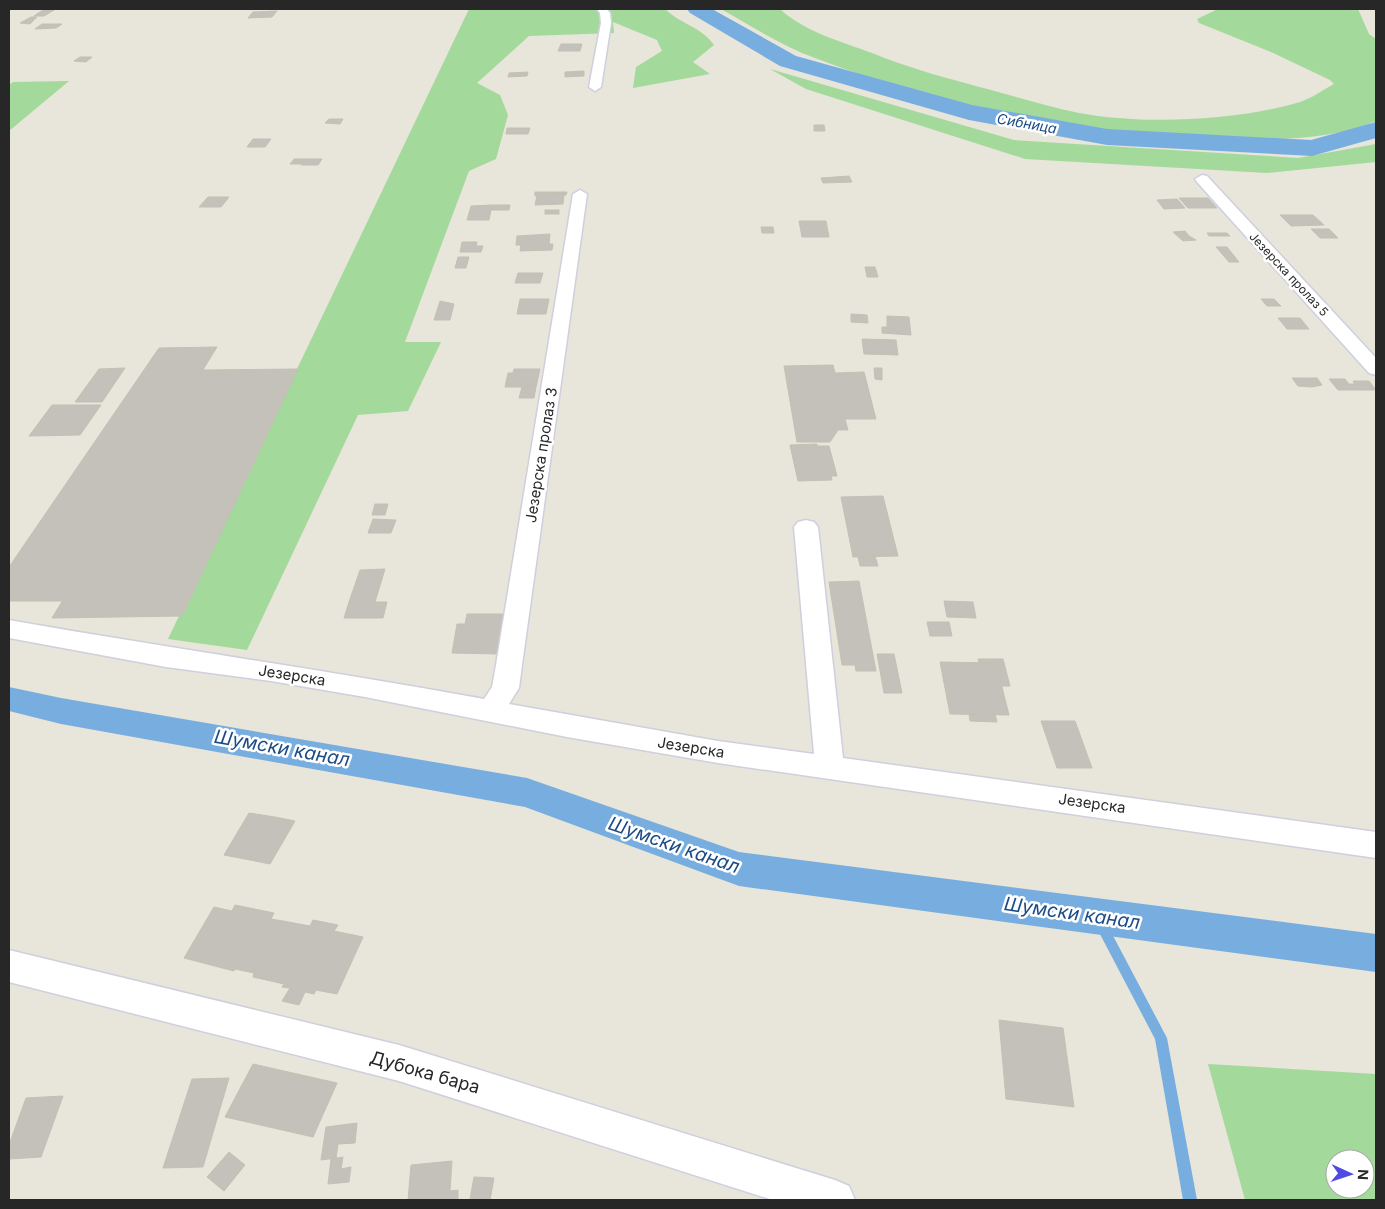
<svg xmlns="http://www.w3.org/2000/svg" width="1385" height="1209" font-family="Inter,sans-serif">
	<style>
		.green { fill: #a4d99c; fill-rule: evenodd }
		.lines { fill: none; stroke-linecap: round; stroke-linejoin: round }
		.stream { fill: #77aedf; fill-rule: evenodd }
		.canal { fill: #77aedf; fill-rule: evenodd }
		.river { fill: #77aedf; fill-rule: evenodd }
		.building { fill: #c3c1b9; stroke: #c3c0b4 }
		.minor-casing { stroke: #cfcfde; stroke-width: 3 }
		.minor { fill: #fff; fill-rule: evenodd }
		.labels { text-anchor: middle; dominant-baseline: central; stroke-width: 5; stroke-linejoin: round; paint-order: stroke }
		.far-street-label { font-size: 12px; fill: #272727; stroke: #fff }
		.far-water-label { font-size: 14px; font-style: italic; fill: #1c4b86; stroke: #fff }
		.street-label { font-size: 15px; fill: #272727; stroke: #fff }
		.near-street-label { font-size: 18px; fill: #272727; stroke: #fff }
		.near-water-label { font-size: 19px; font-style: italic; fill: #1c4b86; stroke: #fff }
	</style>
	<rect width="100%" height="100%" fill="#e8e5da"/>
	<!-- green -->
	<g class="green">
		<path d="M 469,9 L 665,9 C 679,23 703,28 714,45 L 693,62 L 710,74 L 633,88 L 636,67 L 662,51 L 657,40 L 613,22 L 614,33 L 529,36 L 477,83 L 500,95 L 508,115 L 496,159 L 469,171 L 405,342 L 441,342 L 408,411 L 358,415 L 247,650 L 168,639 Z"/>
		<path d="M 721,9 L 780,9 C 803,31 842,42 872,53 C 911,69 950,79 991,90 C 1020,98 1049,107 1079,113 C 1143,125 1237,121 1300,102 C 1312,98 1323,90 1334,84 L 1330,80 L 1271,52 L 1199,23 L 1197,19 L 1218,9 L 1358,9 L 1369,34 L 1376,39 L 1376,121 C 1327,142 1265,140 1212,138 C 1076,134 942,107 815,58 C 782,46 751,26 721,9 Z"/>
		<path d="M 770,69 L 1014,140 L 1298,158 L 1376,144 L 1376,162 L 1267,173 L 1025,159 L 806,89 Z"/>
		<path d="M 69,81 L 9,131 L 9,85 L 13,82 Z"/>
		<path d="M 1208,1064 L 1376,1074 L 1376,1200 L 1245,1200 ZM 1335,1159 L 1365,1159 L 1365,1189 L 1335,1189 Z"/>
	</g>
	<g class="lines">
		<!-- stream -->
		<path class="stream" d="M 1097,912 L 1101,913 L 1167,1038 L 1197,1200 L 1183,1200 L 1155,1039 L 1091,917 L 1093,913 Z"/>
		<!-- canal -->
		<path class="canal" d="M 9,687 L 61,698 L 527,778 L 739,852 L 1376,934 L 1376,972 L 739,886 L 525,807 L 61,724 L 9,711 Z"/>
		<!-- river -->
		<path class="river" d="M 687,9 L 712,9 L 796,56 L 972,105 L 1107,129 L 1311,140 L 1376,122 L 1376,138 L 1312,156 L 1107,145 L 969,120 L 780,66 L 690,13 Z"/>
	</g>
	<!-- building -->
	<g class="building">
		<path d="M 43,10 L 54,10 L 44,16 L 34,16 Z"/>
		<path d="M 277,11 L 272,17 L 248,18 L 253,12 Z"/>
		<path d="M 31,17 L 37,17 L 30,24 L 20,23 Z"/>
		<path d="M 42,24 L 62,24 L 56,28 L 35,29 Z"/>
		<path d="M 561,44 L 582,44 L 580,51 L 558,51 Z"/>
		<path d="M 80,57 L 92,57 L 86,62 L 74,61 Z"/>
		<path d="M 584,71 L 584,76 L 565,77 L 565,72 Z"/>
		<path d="M 528,72 L 527,76 L 508,77 L 509,73 Z"/>
		<path d="M 329,119 L 343,119 L 340,124 L 325,123 Z"/>
		<path d="M 814,125 L 824,125 L 825,131 L 814,131 Z"/>
		<path d="M 507,128 L 530,128 L 528,134 L 506,134 Z"/>
		<path d="M 253,139 L 271,139 L 265,147 L 247,147 Z"/>
		<path d="M 294,159 L 305,159 L 301,164 L 290,164 Z"/>
		<path d="M 305,159 L 322,159 L 318,165 L 301,165 Z"/>
		<path d="M 849,176 L 852,182 L 823,183 L 821,178 Z"/>
		<path d="M 535,192 L 567,192 L 566,195 L 535,196 Z"/>
		<path d="M 564,195 L 563,204 L 535,205 L 537,196 Z"/>
		<path d="M 208,197 L 229,197 L 221,207 L 199,207 Z"/>
		<path d="M 1179,198 L 1208,198 L 1217,208 L 1188,208 Z"/>
		<path d="M 1177,199 L 1185,208 L 1164,209 L 1157,200 Z"/>
		<path d="M 492,205 L 510,205 L 509,210 L 491,210 Z"/>
		<path d="M 492,205 L 489,220 L 467,220 L 471,206 Z"/>
		<rect x="545" y="210" width="14" height="4"/>
		<path d="M 1280,215 L 1313,215 L 1324,225 L 1291,226 Z"/>
		<path d="M 799,221 L 826,221 L 829,237 L 802,237 Z"/>
		<path d="M 761,227 L 773,227 L 774,233 L 762,233 Z"/>
		<path d="M 1311,229 L 1329,229 L 1338,238 L 1320,238 Z"/>
		<path d="M 1185,231 L 1189,236 L 1196,240 L 1183,241 L 1173,232 Z"/>
		<path d="M 1207,233 L 1227,233 L 1230,236 L 1209,236 Z"/>
		<path d="M 550,234 L 549,244 L 553,244 L 552,250 L 520,251 L 521,245 L 516,245 L 517,236 Z"/>
		<path d="M 462,242 L 477,242 L 476,246 L 483,246 L 481,252 L 460,252 Z"/>
		<path d="M 1216,247 L 1227,247 L 1239,262 L 1229,262 Z"/>
		<path d="M 458,257 L 469,257 L 466,268 L 455,268 Z"/>
		<path d="M 865,267 L 875,267 L 878,277 L 867,277 Z"/>
		<path d="M 518,273 L 543,273 L 540,283 L 515,283 Z"/>
		<path d="M 520,299 L 549,299 L 546,314 L 517,314 Z"/>
		<path d="M 1261,299 L 1274,299 L 1281,306 L 1267,306 Z"/>
		<path d="M 440,301 L 454,304 L 450,320 L 434,320 Z"/>
		<path d="M 851,314 L 867,315 L 868,323 L 851,322 Z"/>
		<path d="M 887,316 L 909,317 L 911,335 L 882,333 L 882,327 L 887,327 Z"/>
		<path d="M 1278,318 L 1300,318 L 1309,329 L 1287,329 Z"/>
		<path d="M 862,339 L 896,340 L 898,355 L 864,354 Z"/>
		<path d="M 217,347 L 62,601 L 9,601 L 9,567 L 159,348 Z"/>
		<path d="M 833,365 L 835,373 L 864,372 L 876,419 L 845,419 L 848,430 L 838,430 L 830,442 L 797,442 L 784,366 Z"/>
		<path d="M 125,368 L 102,402 L 75,402 L 99,369 Z"/>
		<path d="M 874,368 L 882,368 L 882,380 L 875,379 Z"/>
		<path d="M 298,369 L 182,616 L 52,618 L 203,370 Z"/>
		<path d="M 514,369 L 540,369 L 536,387 L 505,387 L 508,373 L 513,373 Z"/>
		<path d="M 1292,378 L 1306,378 L 1312,387 L 1298,386 Z"/>
		<path d="M 1306,378 L 1317,378 L 1322,385 L 1312,387 Z"/>
		<path d="M 1329,379 L 1345,379 L 1349,384 L 1355,384 L 1353,381 L 1369,381 L 1376,390 L 1338,390 Z"/>
		<path d="M 522,387 L 536,387 L 534,398 L 519,398 Z"/>
		<path d="M 52,405 L 101,405 L 80,435 L 29,436 Z"/>
		<path d="M 817,444 L 817,446 L 829,446 L 837,476 L 831,476 L 832,480 L 798,481 L 790,445 Z"/>
		<path d="M 883,496 L 898,556 L 853,557 L 841,497 Z"/>
		<path d="M 375,504 L 388,504 L 385,515 L 372,515 Z"/>
		<path d="M 373,519 L 396,520 L 391,533 L 368,533 Z"/>
		<path d="M 875,556 L 878,566 L 860,566 L 858,557 Z"/>
		<path d="M 385,569 L 375,602 L 349,602 L 360,570 Z"/>
		<path d="M 859,581 L 876,671 L 856,671 L 855,665 L 842,665 L 829,582 Z"/>
		<path d="M 944,601 L 973,602 L 976,618 L 947,617 Z"/>
		<path d="M 349,602 L 387,602 L 383,618 L 344,618 Z"/>
		<path d="M 467,614 L 506,614 L 498,654 L 452,653 L 457,624 L 465,624 Z"/>
		<path d="M 927,622 L 949,622 L 952,636 L 930,636 Z"/>
		<path d="M 877,654 L 894,654 L 902,693 L 884,693 Z"/>
		<path d="M 978,659 L 1003,659 L 1010,686 L 1002,686 L 996,663 L 979,663 Z"/>
		<path d="M 940,662 L 996,663 L 1009,715 L 950,714 Z"/>
		<path d="M 969,714 L 995,714 L 997,722 L 970,721 Z"/>
		<path d="M 1041,721 L 1075,721 L 1092,768 L 1057,768 Z"/>
		<path d="M 249,813 L 275,817 L 250,860 L 224,855 Z"/>
		<path d="M 275,817 L 295,821 L 270,864 L 250,860 Z"/>
		<path d="M 235,905 L 274,913 L 271,919 L 283,921 L 254,973 L 235,969 L 234,971 L 184,958 L 214,907 L 232,911 Z"/>
		<path d="M 313,920 L 338,925 L 334,931 L 363,937 L 337,994 L 316,990 L 314,994 L 305,992 L 299,1005 L 282,1001 L 290,988 L 282,987 L 284,984 L 253,977 L 254,973 L 283,921 L 310,926 Z"/>
		<path d="M 999,1020 L 1063,1028 L 1074,1107 L 1006,1099 Z"/>
		<path d="M 253,1064 L 337,1083 L 313,1137 L 225,1117 Z"/>
		<path d="M 229,1078 L 203,1167 L 163,1168 L 192,1079 Z"/>
		<path d="M 63,1096 L 41,1157 L 9,1159 L 9,1145 L 26,1098 Z"/>
		<path d="M 357,1123 L 355,1143 L 338,1144 L 336,1158 L 321,1160 L 326,1127 Z"/>
		<path d="M 229,1152 L 245,1165 L 224,1191 L 207,1177 Z"/>
		<path d="M 343,1157 L 341,1169 L 351,1167 L 349,1182 L 328,1184 L 331,1159 Z"/>
		<path d="M 452,1161 L 450,1191 L 458,1190 L 458,1200 L 408,1200 L 411,1165 Z"/>
		<path d="M 474,1177 L 494,1178 L 490,1200 L 470,1199 Z"/>
	</g>
	<g class="lines">
		<defs>
			<g id="minor">
				<path d="M 597,9 L 607,9 L 610,13 L 611,23 L 601,87 L 595,91 L 589,87 L 601,23 L 600,13 Z"/>
				<path d="M 1202,175 L 1207,176 L 1376,358 L 1376,375 L 1369,373 L 1197,182 L 1195,179 Z"/>
				<path d="M 580,190 L 587,194 L 522,665 L 519,688 L 509,704 L 718,741 L 814,754 L 794,527 L 798,522 L 806,520 L 814,522 L 818,527 L 843,758 L 1376,832 L 1376,858 L 718,763 L 567,737 L 365,697 L 271,681 L 166,667 L 9,638 L 9,620 C 167,648 326,670 484,699 L 492,687 L 496,665 L 573,194 Z"/>
				<path d="M 9,950 L 399,1045 L 835,1180 L 849,1186 L 855,1200 L 773,1200 L 399,1081 L 9,982 Z"/>
			</g>
		</defs>
		<!-- minor casing -->
		<use href="#minor" class="minor-casing"/>
		<!-- minor -->
		<use href="#minor" class="minor"/>
	</g>
	<g class="labels">
		<!-- far-street labels -->
		<g class="far-street-label">
			<text transform="translate(1289 274) rotate(47)">Језерска пролаз 5</text>
		</g>
		<!-- far-water labels -->
		<g class="far-water-label">
			<text transform="translate(1027 123) rotate(10)">Сибница</text>
		</g>
		<!-- street labels -->
		<g class="street-label">
			<text transform="translate(541 455) rotate(-81)">Језерска пролаз 3</text>
			<text transform="translate(292 675) rotate(9)">Језерска</text>
			<text transform="translate(691 747) rotate(9)">Језерска</text>
			<text transform="translate(1092 803) rotate(8)">Језерска</text>
		</g>
		<!-- near-street labels -->
		<g class="near-street-label">
			<text transform="translate(425 1072) rotate(16)">Дубока бара</text>
		</g>
		<!-- near-water labels -->
		<g class="near-water-label">
			<text transform="translate(282 748) rotate(10)">Шумски канал</text>
			<text transform="translate(674 845) rotate(19)">Шумски канал</text>
			<text transform="translate(1072 913) rotate(8)">Шумски канал</text>
		</g>
	</g>
	<!-- border -->
	<rect width="1385" height="1209" fill="none" stroke="#272727" stroke-width="20"/>
	<!-- north arrow -->
	<g transform="translate(1350 1174) rotate(93)"><circle r="24" fill="#ffffff" stroke="#a9a9a9"/>
	<path d="M0-4L9 19L0 12L-9 19Z" fill="#4e4be4"/>
	<text y="-8" font-size="14" font-weight="bold" text-anchor="middle" fill="#272727">N</text>
	</g>
</svg>
